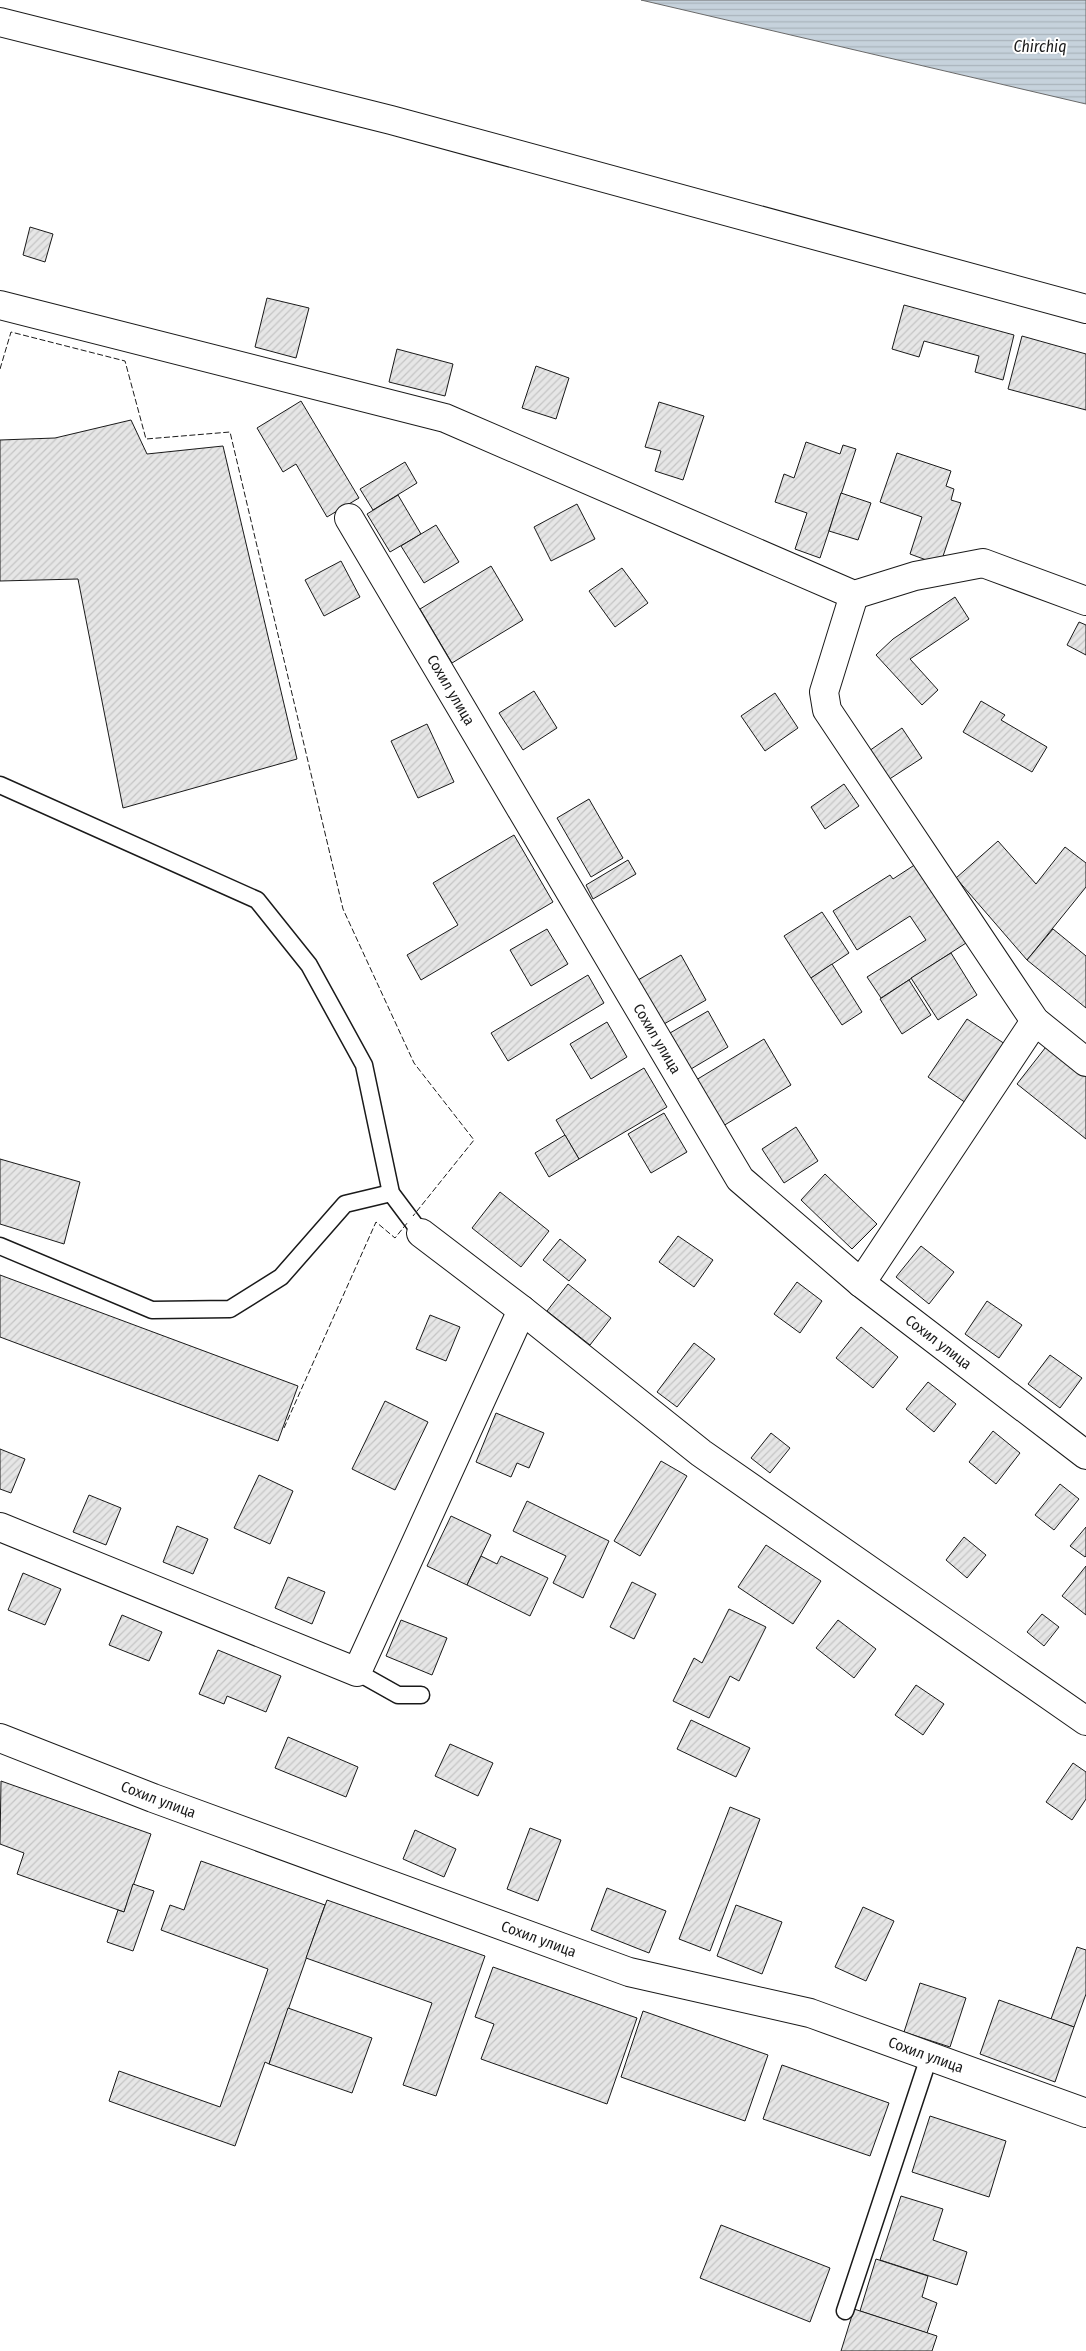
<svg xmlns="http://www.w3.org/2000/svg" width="1086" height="2351" font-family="'Fira Sans Condensed',sans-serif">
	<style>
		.water { fill: url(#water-rules); stroke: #6a6a6a }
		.building { fill: url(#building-hatch); stroke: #1a1a1a }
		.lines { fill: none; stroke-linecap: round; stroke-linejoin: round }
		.lane-casing { stroke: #1a1a1a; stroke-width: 19 }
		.street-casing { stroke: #1a1a1a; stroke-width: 30 }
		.lane { stroke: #fff; stroke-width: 16 }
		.street { stroke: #fff; stroke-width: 28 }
		.fence { stroke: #1a1a1a; stroke-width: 1; stroke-dasharray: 6 2.5; stroke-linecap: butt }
		.labels { text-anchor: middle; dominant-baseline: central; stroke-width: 4; stroke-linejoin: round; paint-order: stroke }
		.street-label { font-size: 15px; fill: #1a1a1a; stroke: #fff }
		.water-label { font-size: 16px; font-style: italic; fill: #1a1a1a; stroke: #fff }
	</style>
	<defs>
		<pattern id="water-rules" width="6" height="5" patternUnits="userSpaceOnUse" patternTransform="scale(1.25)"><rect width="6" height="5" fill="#c6d2dc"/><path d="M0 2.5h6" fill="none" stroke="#aab4bc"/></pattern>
		<pattern id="building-hatch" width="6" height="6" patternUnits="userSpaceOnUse" patternTransform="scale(1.25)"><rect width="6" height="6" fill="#e6e6e6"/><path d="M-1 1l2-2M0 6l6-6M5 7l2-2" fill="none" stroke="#c5c5c5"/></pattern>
	</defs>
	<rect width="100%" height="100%" fill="#fff"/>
	<!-- water -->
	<path class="water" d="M 641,0 L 1086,0 L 1086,104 Z"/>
	<!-- building -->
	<g class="building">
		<path d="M 30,227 L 53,234 L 45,262 L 23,255 Z"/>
		<path d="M 267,298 L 309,308 L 296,358 L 255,347 Z"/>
		<path d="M 904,305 L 1014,335 L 1003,380 L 975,372 L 979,356 L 924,341 L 919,357 L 892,349 Z"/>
		<path d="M 1022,336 L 1086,354 L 1086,410 L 1008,389 Z"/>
		<path d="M 397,349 L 453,364 L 445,396 L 389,382 Z"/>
		<path d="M 536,366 L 569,378 L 556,419 L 522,408 Z"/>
		<path d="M 301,401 L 359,498 L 327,517 L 296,464 L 283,472 L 257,428 Z"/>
		<path d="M 659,402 L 704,416 L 683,480 L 655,471 L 661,451 L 645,447 Z"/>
		<path d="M 131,420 L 147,454 L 223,446 L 297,759 L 123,808 L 78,579 L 0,581 L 0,440 L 55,438 Z"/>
		<path d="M 806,442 L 840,454 L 843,445 L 856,449 L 820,558 L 795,549 L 807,513 L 775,502 L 784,474 L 794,478 Z"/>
		<path d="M 897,453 L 951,471 L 946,486 L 954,489 L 951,500 L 961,503 L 940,565 L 910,554 L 922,517 L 880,502 Z"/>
		<path d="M 405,462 L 417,483 L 373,510 L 360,489 Z"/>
		<path d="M 841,493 L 871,503 L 858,540 L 829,531 Z"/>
		<path d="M 398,495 L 421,534 L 390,552 L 367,514 Z"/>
		<path d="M 577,504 L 595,539 L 551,561 L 534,527 Z"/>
		<path d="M 436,525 L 459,562 L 424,583 L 401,546 Z"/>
		<path d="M 341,561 L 360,597 L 324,616 L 305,580 Z"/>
		<path d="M 491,566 L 523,620 L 452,663 L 420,609 Z"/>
		<path d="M 622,568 L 648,603 L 615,627 L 589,591 Z"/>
		<path d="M 955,597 L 969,619 L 910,659 L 938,690 L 922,705 L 876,655 L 893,639 Z"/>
		<path d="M 1079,622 L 1086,625 L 1086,655 L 1067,645 Z"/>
		<path d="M 534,691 L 557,728 L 523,750 L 499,713 Z"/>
		<path d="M 775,693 L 798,728 L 765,751 L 741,716 Z"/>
		<path d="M 981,701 L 1005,715 L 1001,720 L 1047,747 L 1032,772 L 963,732 Z"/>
		<path d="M 427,724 L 454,782 L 418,798 L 391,741 Z"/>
		<path d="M 902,728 L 922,758 L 888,780 L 869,751 Z"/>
		<path d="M 844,784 L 859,806 L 825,829 L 811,807 Z"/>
		<path d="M 589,799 L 623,858 L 591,877 L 557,818 Z"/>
		<path d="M 514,835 L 553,902 L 421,980 L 407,955 L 458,925 L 433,883 Z"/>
		<path d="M 998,841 L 1036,884 L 1065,847 L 1086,863 L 1086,887 L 1027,960 L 956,878 Z"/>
		<path d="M 628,860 L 636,874 L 593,899 L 586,885 Z"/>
		<path d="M 916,864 L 966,943 L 881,998 L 867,977 L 926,940 L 910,916 L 857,950 L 833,911 L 890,875 L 893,879 Z"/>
		<path d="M 822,912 L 849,953 L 811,978 L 784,936 Z"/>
		<path d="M 547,929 L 568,964 L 531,986 L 510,950 Z"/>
		<path d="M 1053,929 L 1086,956 L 1086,1008 L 1027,960 Z"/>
		<path d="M 951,953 L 977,995 L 938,1020 L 911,978 Z"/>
		<path d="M 681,955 L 706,1000 L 664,1024 L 638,980 Z"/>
		<path d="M 832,964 L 862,1012 L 842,1025 L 811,978 Z"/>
		<path d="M 588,975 L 604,1003 L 508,1061 L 491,1033 Z"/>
		<path d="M 909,980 L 931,1015 L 902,1034 L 880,999 Z"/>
		<path d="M 708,1011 L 728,1047 L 691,1069 L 670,1033 Z"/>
		<path d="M 967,1019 L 1005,1044 L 966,1103 L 928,1077 Z"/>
		<path d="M 607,1022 L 627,1057 L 591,1079 L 570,1044 Z"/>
		<path d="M 764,1039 L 791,1085 L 723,1126 L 696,1080 Z"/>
		<path d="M 1049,1043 L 1086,1072 L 1086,1139 L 1017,1084 Z"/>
		<path d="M 644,1068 L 667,1107 L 579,1159 L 556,1120 Z"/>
		<path d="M 664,1113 L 687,1152 L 651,1173 L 628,1134 Z"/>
		<path d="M 796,1127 L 818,1161 L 784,1183 L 762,1149 Z"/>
		<path d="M 565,1135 L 579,1159 L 549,1177 L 535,1153 Z"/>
		<path d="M 0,1159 L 80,1182 L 64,1244 L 0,1224 Z"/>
		<path d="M 825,1174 L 877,1224 L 852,1249 L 801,1200 Z"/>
		<path d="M 500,1192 L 549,1231 L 521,1267 L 472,1228 Z"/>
		<path d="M 678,1236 L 713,1260 L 694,1287 L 659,1262 Z"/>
		<path d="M 560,1239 L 586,1260 L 569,1281 L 543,1260 Z"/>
		<path d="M 921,1246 L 954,1272 L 929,1304 L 896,1277 Z"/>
		<path d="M 0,1275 L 298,1386 L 278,1441 L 0,1337 Z"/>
		<path d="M 797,1282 L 822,1301 L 800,1333 L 774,1314 Z"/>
		<path d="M 568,1284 L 611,1318 L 590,1345 L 547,1311 Z"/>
		<path d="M 987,1301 L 1022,1325 L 999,1358 L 965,1334 Z"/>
		<path d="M 430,1315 L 460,1327 L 446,1361 L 416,1349 Z"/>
		<path d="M 861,1327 L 898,1357 L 873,1388 L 836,1358 Z"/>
		<path d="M 694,1343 L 715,1359 L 677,1407 L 657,1392 Z"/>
		<path d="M 1050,1355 L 1082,1378 L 1060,1408 L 1028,1384 Z"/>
		<path d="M 928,1382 L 956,1404 L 934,1432 L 906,1409 Z"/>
		<path d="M 385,1401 L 428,1422 L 395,1490 L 352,1469 Z"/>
		<path d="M 496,1413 L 544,1433 L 529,1468 L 517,1463 L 511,1477 L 476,1462 Z"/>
		<path d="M 993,1431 L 1020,1453 L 996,1484 L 969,1462 Z"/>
		<path d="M 771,1433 L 790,1448 L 770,1473 L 751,1458 Z"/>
		<path d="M 0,1449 L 25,1459 L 11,1493 L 0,1489 Z"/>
		<path d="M 661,1461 L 687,1476 L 640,1556 L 614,1541 Z"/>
		<path d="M 259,1475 L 293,1491 L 270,1544 L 234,1528 Z"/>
		<path d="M 1060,1484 L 1079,1499 L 1054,1530 L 1035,1515 Z"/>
		<path d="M 89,1495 L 121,1508 L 106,1545 L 73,1532 Z"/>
		<path d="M 527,1501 L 609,1541 L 583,1598 L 553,1583 L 566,1556 L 513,1531 Z"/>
		<path d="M 451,1516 L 491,1535 L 467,1585 L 427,1566 Z"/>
		<path d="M 177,1526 L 208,1539 L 193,1574 L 163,1562 Z"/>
		<path d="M 1086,1527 L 1086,1556 L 1085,1557 L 1070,1546 Z"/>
		<path d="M 964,1537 L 986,1555 L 967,1578 L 946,1560 Z"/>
		<path d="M 766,1545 L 821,1581 L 793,1624 L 738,1587 Z"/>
		<path d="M 481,1556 L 497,1564 L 501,1556 L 548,1578 L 530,1616 L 467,1585 Z"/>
		<path d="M 1086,1566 L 1086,1615 L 1062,1596 Z"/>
		<path d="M 23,1573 L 61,1589 L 45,1625 L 8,1610 Z"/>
		<path d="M 288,1577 L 325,1592 L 312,1624 L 275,1608 Z"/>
		<path d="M 632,1582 L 656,1594 L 634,1639 L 610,1627 Z"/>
		<path d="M 729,1609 L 766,1627 L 739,1681 L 730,1676 L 709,1718 L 673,1701 L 694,1658 L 702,1663 Z"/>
		<path d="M 1042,1614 L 1059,1627 L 1044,1646 L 1027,1632 Z"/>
		<path d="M 122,1615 L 162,1632 L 149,1661 L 109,1645 Z"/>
		<path d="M 401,1620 L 447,1638 L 432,1675 L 386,1656 Z"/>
		<path d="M 838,1620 L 876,1649 L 854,1678 L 816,1648 Z"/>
		<path d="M 218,1650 L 281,1676 L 266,1712 L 227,1696 L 224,1704 L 199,1694 Z"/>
		<path d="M 916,1685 L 944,1704 L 923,1735 L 895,1715 Z"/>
		<path d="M 691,1720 L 750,1748 L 736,1777 L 677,1749 Z"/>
		<path d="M 288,1737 L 358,1767 L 346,1797 L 275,1768 Z"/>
		<path d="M 450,1744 L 493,1763 L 478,1796 L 435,1776 Z"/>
		<path d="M 1073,1763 L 1086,1772 L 1086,1799 L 1072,1820 L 1046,1802 Z"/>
		<path d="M 1,1781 L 151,1834 L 124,1912 L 17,1874 L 24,1853 L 0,1844 Z"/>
		<path d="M 730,1807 L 760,1819 L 710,1951 L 679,1939 Z"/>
		<path d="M 530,1828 L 561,1840 L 538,1901 L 507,1889 Z"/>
		<path d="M 415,1830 L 456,1849 L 444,1877 L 403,1859 Z"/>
		<path d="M 201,1861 L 325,1905 L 269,2064 L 265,2062 L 235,2146 L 109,2101 L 119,2071 L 220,2107 L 268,1969 L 161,1930 L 170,1905 L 184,1910 Z"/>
		<path d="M 133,1884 L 154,1891 L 133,1951 L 107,1942 L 118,1910 L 124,1912 Z"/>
		<path d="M 607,1888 L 666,1911 L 649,1953 L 591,1930 Z"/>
		<path d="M 327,1900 L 485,1956 L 436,2096 L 403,2085 L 432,2003 L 306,1958 Z"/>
		<path d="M 736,1905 L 782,1922 L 762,1974 L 717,1956 Z"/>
		<path d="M 863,1907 L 894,1921 L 866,1981 L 835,1967 Z"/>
		<path d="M 1077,1947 L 1086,1950 L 1086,1994 L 1074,2027 L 1051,2019 Z"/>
		<path d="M 493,1967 L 637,2018 L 607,2104 L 481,2059 L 494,2024 L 475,2017 Z"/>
		<path d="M 920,1983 L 966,1998 L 950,2047 L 904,2032 Z"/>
		<path d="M 999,2000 L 1074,2027 L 1055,2082 L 980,2054 Z"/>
		<path d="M 288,2008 L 372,2038 L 352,2093 L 269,2064 Z"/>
		<path d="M 643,2011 L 768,2055 L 745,2121 L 621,2077 Z"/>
		<path d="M 782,2065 L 889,2103 L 870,2156 L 763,2119 Z"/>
		<path d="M 930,2116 L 1006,2141 L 989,2197 L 912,2172 Z"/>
		<path d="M 901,2196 L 943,2209 L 933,2240 L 967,2252 L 957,2285 L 880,2260 Z"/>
		<path d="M 721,2225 L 830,2268 L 810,2322 L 700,2278 Z"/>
		<path d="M 876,2259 L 928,2276 L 922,2297 L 937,2303 L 927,2333 L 860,2311 Z"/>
		<path d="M 854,2309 L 937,2336 L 932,2351 L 841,2351 Z"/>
	</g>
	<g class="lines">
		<defs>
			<g id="lane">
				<path d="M 0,785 L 257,900 L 309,965 L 364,1065 L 391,1193 L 421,1233"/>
				<path d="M 0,1246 L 152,1310 L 230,1309 L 281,1277 L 345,1204 L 391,1193"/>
				<path d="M 357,1672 L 398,1695 L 421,1695"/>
				<path d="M 845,2311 L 929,2057"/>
			</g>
			<g id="street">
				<path d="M 0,22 L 391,120 L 1086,309"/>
				<path d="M 0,305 L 445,418 L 854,595 L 915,576 L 983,563 L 1086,601"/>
				<path id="s1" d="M 349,518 L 740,1179 L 861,1283 L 1086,1455"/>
				<path d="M 854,595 L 824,692 L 827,710 L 1035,1021 L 1086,1062"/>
				<path d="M 421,1233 L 522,1310 L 701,1453 L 1086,1721"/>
				<path d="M 861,1283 L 1035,1021"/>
				<path d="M 0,1527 L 357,1672 L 522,1310"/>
				<path id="s2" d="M 0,1738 L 153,1798 L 629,1972 L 810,2013 L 1086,2113"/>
			</g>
		</defs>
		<!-- lane casing -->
		<use href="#lane" class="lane-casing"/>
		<!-- street casing -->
		<use href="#street" class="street-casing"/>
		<!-- lane -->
		<use href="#lane" class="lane"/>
		<!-- street -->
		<use href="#street" class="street"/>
		<!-- fence -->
		<g class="fence">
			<path d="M 0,369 L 11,332 L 125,361 L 146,439 L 230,432 L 343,909 L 414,1063 L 474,1140 L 413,1216"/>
			<path d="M 284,1428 L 376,1222 L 395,1238 L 408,1222"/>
		</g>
	</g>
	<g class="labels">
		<!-- street labels -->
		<g class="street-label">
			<text stroke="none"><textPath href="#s1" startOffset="200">Сохил улица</textPath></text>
			<text stroke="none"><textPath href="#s1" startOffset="605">Сохил улица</textPath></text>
			<text stroke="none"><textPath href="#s1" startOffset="1025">Сохил улица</textPath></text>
			<text stroke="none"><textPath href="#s2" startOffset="170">Сохил улица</textPath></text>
			<text stroke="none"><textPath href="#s2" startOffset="575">Сохил улица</textPath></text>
			<text stroke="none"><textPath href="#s2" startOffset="980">Сохил улица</textPath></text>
		</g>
		<!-- water labels -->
		<g class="water-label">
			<text x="1040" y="46">Chirchiq</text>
		</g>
	</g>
</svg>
